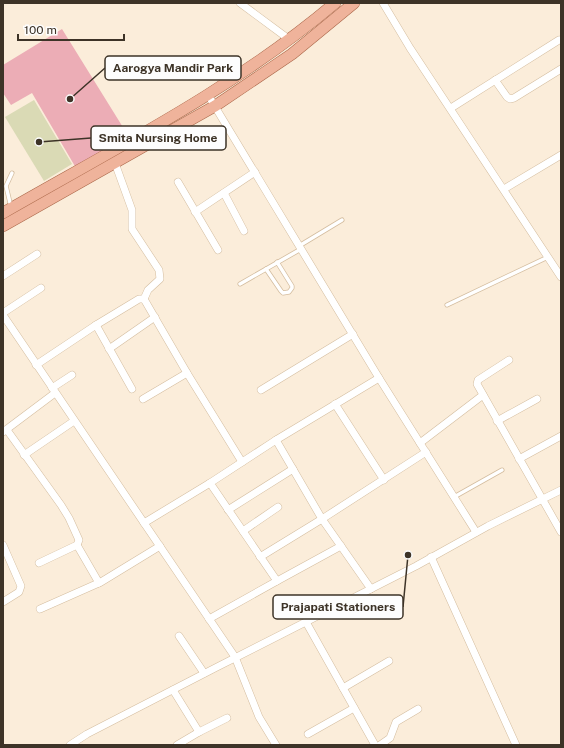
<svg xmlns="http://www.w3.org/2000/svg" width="564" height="748" font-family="'Public Sans',sans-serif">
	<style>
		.green { fill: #ecadb6 }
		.building { fill: #dadab5 }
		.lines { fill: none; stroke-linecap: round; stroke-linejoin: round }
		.service-casing { stroke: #d4bd9f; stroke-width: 5 }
		.minor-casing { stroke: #d4bd9f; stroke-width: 8 }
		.primary-casing { stroke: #aa6648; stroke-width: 12 }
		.service { stroke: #fff; stroke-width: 3.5 }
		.minor { stroke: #fff; stroke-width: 7 }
		.primary { stroke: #efb39b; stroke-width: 11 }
		.leader { fill: none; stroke: #3d3327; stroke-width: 1.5 }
		.callout-dot { fill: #3d3327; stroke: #fdfdfd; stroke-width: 1.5 }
		.callout { fill: #fdfdfd; stroke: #3d3327; stroke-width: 1.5 }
		.callout-label { font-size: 12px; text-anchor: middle; font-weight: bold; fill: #3d3327 }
	</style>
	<rect width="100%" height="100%" fill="#fbedda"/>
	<!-- green -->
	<path class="green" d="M 62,29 L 129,137 L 76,168 L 32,93 L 11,105 L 3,93 L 3,65 Z"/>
	<!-- building -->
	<path class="building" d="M 34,100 L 72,164 L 44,181 L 5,117 Z"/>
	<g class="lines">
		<defs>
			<g id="service">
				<path d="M 11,207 L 6,186 L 12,173"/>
				<path d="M 299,246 L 342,220"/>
				<path d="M 266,269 L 281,291 L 283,293 L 289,292 L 292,288 L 292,286 L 277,262"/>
				<path d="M 240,284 L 301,249"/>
				<path d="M 447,305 L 548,257"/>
				<path d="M 454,497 L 502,470"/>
			</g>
			<g id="minor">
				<path d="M 240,3 L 290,40"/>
				<path d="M 383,3 L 410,48 L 561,277"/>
				<path d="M 495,80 L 507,97 L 510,99 L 514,98 L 561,69"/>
				<path d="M 208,95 L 379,378 L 476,532"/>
				<path d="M 451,108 L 559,40"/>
				<path d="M 115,163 L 132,210 L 132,229 L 159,270 L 160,279 L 148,290 L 144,299"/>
				<path d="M 178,182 L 218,250"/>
				<path d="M 504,189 L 561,155"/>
				<path d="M 224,193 L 244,231"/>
				<path d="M 195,212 L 255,172"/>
				<path d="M 3,276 L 37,254"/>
				<path d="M 3,313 L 41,288"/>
				<path d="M 3,315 L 235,657 L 259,717 L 276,745"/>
				<path d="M 96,325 L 139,299 L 144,299 L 187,373 L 242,462"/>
				<path d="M 109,349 L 155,317"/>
				<path d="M 509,360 L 478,380 L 477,384 L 561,532"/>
				<path d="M 36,365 L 96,325 L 132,389"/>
				<path d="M 52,388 L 72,375"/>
				<path d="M 261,390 L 353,334"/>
				<path d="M 143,399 L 187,373"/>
				<path d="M 335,404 L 384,480"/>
				<path d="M 497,421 L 537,399"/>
				<path d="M 7,430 L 61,505 L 69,518 L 79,540 L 77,545 L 39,563"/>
				<path d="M 3,432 L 55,393"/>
				<path d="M 276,440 L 322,519 L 371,589"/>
				<path d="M 420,443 L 483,395"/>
				<path d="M 24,455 L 74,421"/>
				<path d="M 519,459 L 561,436"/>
				<path d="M 228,510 L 293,469"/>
				<path d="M 144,523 L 210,483"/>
				<path d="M 243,531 L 278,507"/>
				<path d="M 3,545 L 21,586 L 19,592 L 3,602"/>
				<path d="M 77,545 L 99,583"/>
				<path d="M 341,546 L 277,581 L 210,483 L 276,440 L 379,378"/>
				<path d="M 260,557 L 322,519 L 426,452"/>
				<path d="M 431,557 L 516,745"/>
				<path d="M 40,609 L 101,582 L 160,546"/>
				<path d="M 209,619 L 277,581"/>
				<path d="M 306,622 L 375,745"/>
				<path d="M 179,636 L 204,673"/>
				<path d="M 343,688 L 389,661"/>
				<path d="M 173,690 L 199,732"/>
				<path d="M 308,734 L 354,708"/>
				<path d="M 70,745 L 87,734 L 217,667 L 416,566 L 488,526 L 561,490"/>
				<path d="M 177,745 L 199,732 L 227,718"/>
				<path d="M 380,745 L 390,738 L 396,722 L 418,709"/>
			</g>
			<g id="primary">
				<path d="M 3,213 C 116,148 235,88 335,3"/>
				<path d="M 3,226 L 215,106 L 292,54 L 354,3"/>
			</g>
		</defs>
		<!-- service casing -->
		<use href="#service" class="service-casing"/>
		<!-- minor casing -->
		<use href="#minor" class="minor-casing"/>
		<!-- primary casing -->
		<use href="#primary" class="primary-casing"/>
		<!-- service -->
		<use href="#service" class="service"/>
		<!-- minor -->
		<use href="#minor" class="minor"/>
		<!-- primary -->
		<use href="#primary" class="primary"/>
	</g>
	<!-- callouts -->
	<path class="leader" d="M70 99L105 68M39 142L91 138M408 555L403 607"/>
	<g class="callout-dot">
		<circle cx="70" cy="99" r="4"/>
		<circle cx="39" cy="142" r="4"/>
		<circle cx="408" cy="555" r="4"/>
	</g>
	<g class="callout">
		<rect x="105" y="56" width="136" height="24" rx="4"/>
		<rect x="91" y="126" width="135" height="24" rx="4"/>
		<rect x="273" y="595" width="130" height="24" rx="4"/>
	</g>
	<g class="callout-label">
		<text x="173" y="72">Aarogya Mandir Park</text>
		<text x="158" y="142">Smita Nursing Home</text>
		<text x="338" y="611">Prajapati Stationers</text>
	</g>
	<!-- border -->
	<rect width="564" height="748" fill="none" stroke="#3d3327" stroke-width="8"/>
	<!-- scale -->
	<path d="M18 34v6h106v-6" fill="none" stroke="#3d3327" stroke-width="2"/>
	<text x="24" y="34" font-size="12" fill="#3d3327" stroke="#fdfdfd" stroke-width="3" paint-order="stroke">100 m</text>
</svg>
